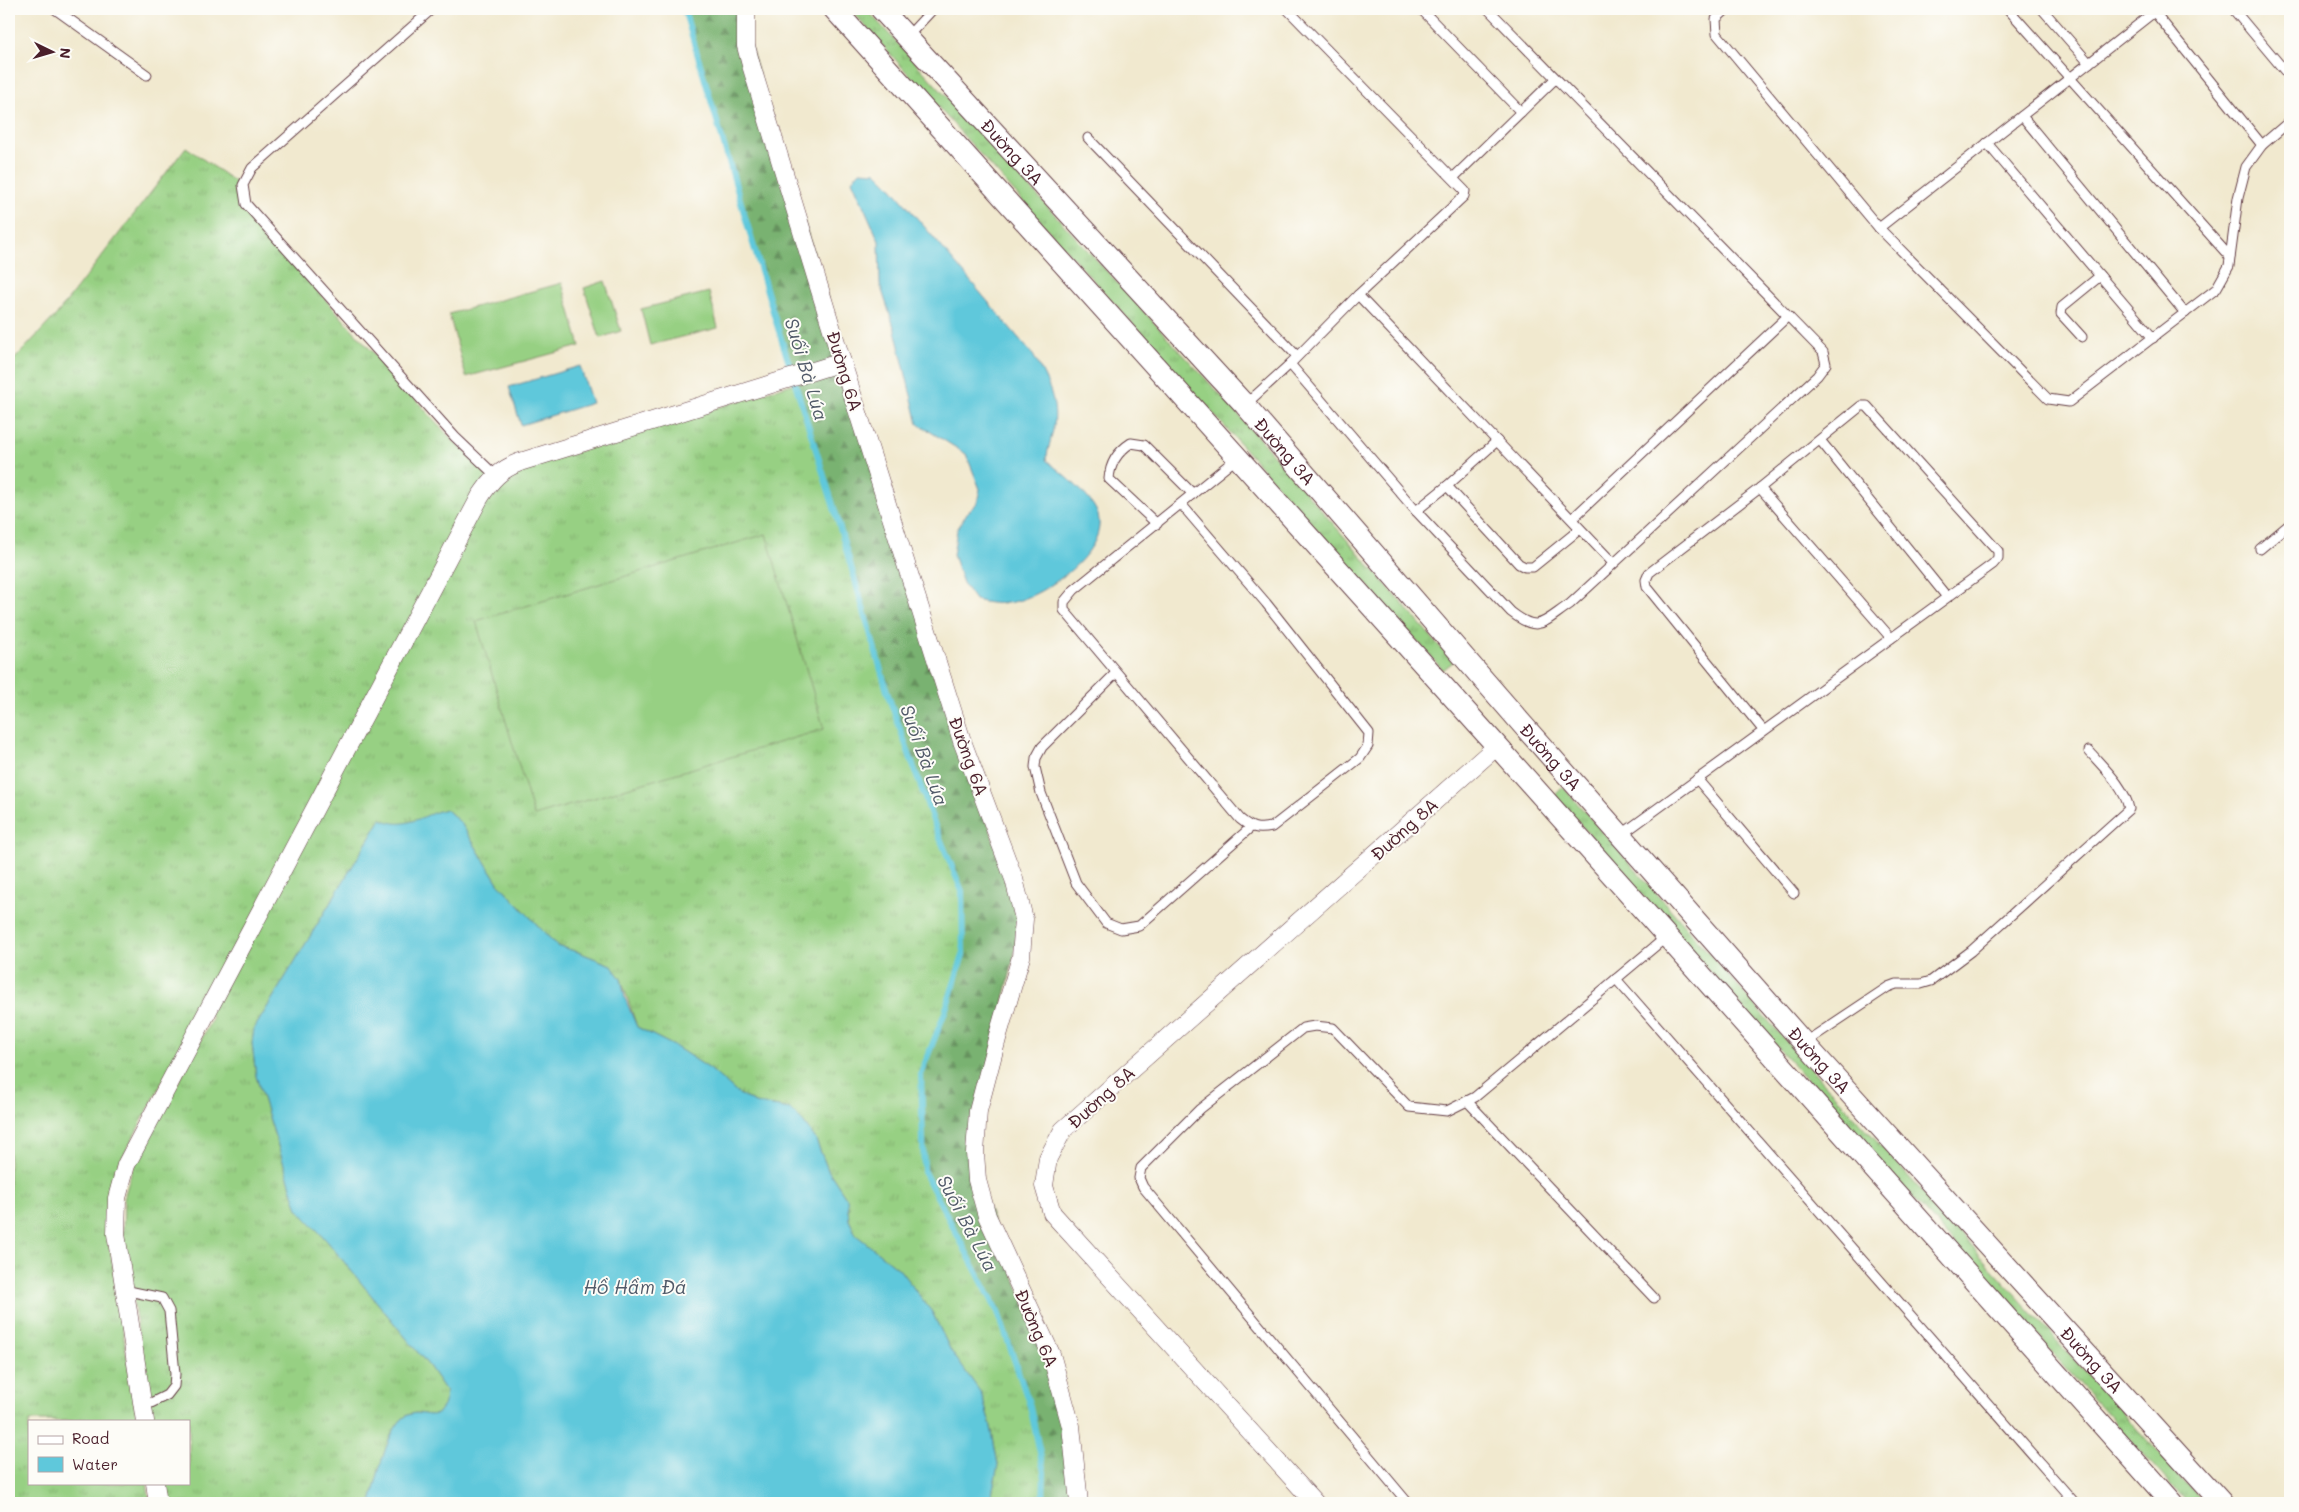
<svg xmlns="http://www.w3.org/2000/svg" width="2299" height="1512" font-family="Mali,sans-serif">
	<style>
		.grass { fill: url(#grass-tufts); stroke: #707857 }
		.forest { fill: url(#forest-firs); stroke: #62684e }
		.pitch { fill: #97d083; stroke: #707857 }
		.water { fill: #5fc8db; stroke: #547483 }
		.lines { fill: none; stroke-linecap: round; stroke-linejoin: round }
		.stream { stroke: #5fc8db; stroke-width: 6 }
		.service-casing { stroke: #633d44; stroke-width: 11 }
		.minor-casing { stroke: #633d44; stroke-width: 19 }
		.tertiary-casing { stroke: #633d44; stroke-width: 23 }
		.service { stroke: #fff; stroke-width: 9 }
		.minor { stroke: #fff; stroke-width: 18 }
		.tertiary { stroke: #fff; stroke-width: 21 }
		.labels { text-anchor: middle; dominant-baseline: central; stroke-width: 4; stroke-linejoin: round; paint-order: stroke }
		.street-label { font-size: 18px; fill: #4a1f2b; stroke: #fdfcf7 }
		.water-label { font-size: 19px; font-style: italic; fill: #515a69; stroke: #fdfcf7 }
	</style>
	<defs>
		<pattern id="grass-tufts" width="24" height="20" patternUnits="userSpaceOnUse" patternTransform="scale(1.25)"><rect width="24" height="20" fill="#97d083"/><path d="M3 7l-1-3M5 7V3M7 7l1-3M15 17l-1-3M17 17v-4M19 17l1-3" fill="none" stroke="#84b271"/></pattern>
		<pattern id="forest-firs" width="22" height="20" patternUnits="userSpaceOnUse" patternTransform="scale(1.25)"><rect width="22" height="20" fill="#79b271"/><path d="M5 1l3.5 6h-7zM16 11l3.5 6h-7z" fill="#65905d"/></pattern>
	</defs>
	<rect width="100%" height="100%" fill="#fdfcf7"/>
	<filter id="ink" filterUnits="userSpaceOnUse"><feTurbulence type="fractalNoise" baseFrequency=".02" numOctaves="2"/><feDisplacementMap in="SourceGraphic" scale="10" xChannelSelector="R" yChannelSelector="G"/><feConvolveMatrix kernelMatrix="1 2 1 2 8 2 1 2 1" color-interpolation-filters="sRGB"/></filter>
	<filter id="wash" filterUnits="userSpaceOnUse"><feTurbulence type="fractalNoise" baseFrequency=".0096" numOctaves="4" result="noise"/><feDisplacementMap in="SourceGraphic" scale="20" xChannelSelector="R" yChannelSelector="G"/><feGaussianBlur stdDeviation="1.12" result="paint"/><feColorMatrix in="noise" values="0 0 0 0 0 0 0 0 0 0 0 0 0 0 0 0 0 1.4 0 .05"/><feComposite in="paint" operator="in"/></filter>
	<g filter="url(#wash)">
		<rect width="100%" height="100%" fill="#f1e9cf"/>
		<!-- grass -->
		<g class="grass">
			<path d="M 850,9 L 866,9 L 1236,412 L 1453,662 L 1443,670 Z"/>
			<path d="M 186,147 L 238,184 L 242,207 L 453,441 L 499,482 L 511,473 L 795,383 L 835,511 L 889,698 L 935,826 L 962,891 L 963,955 L 945,1012 L 921,1073 L 924,1172 L 998,1312 L 1030,1406 L 1044,1472 L 1043,1503 L 990,1503 L 998,1465 L 991,1427 L 981,1393 L 951,1351 L 932,1312 L 899,1269 L 856,1235 L 849,1220 L 847,1199 L 828,1170 L 815,1138 L 803,1122 L 790,1109 L 755,1103 L 737,1093 L 710,1069 L 676,1047 L 637,1027 L 621,979 L 611,965 L 578,952 L 557,946 L 498,883 L 461,823 L 446,809 C 431,813 407,828 392,824 C 388,823 384,821 381,819 L 254,1029 L 252,1043 L 256,1076 L 298,1209 L 327,1241 L 429,1366 L 446,1391 L 445,1403 L 437,1415 C 427,1417 420,1411 411,1414 C 388,1419 376,1483 371,1503 L 165,1503 L 162,1483 L 189,1483 L 189,1421 L 152,1421 L 123,1235 L 124,1198 L 132,1170 L 213,1017 L 200,1011 L 120,1162 L 110,1198 L 108,1236 L 137,1421 L 29,1421 L 29,1483 L 147,1483 L 150,1503 L 9,1503 L 9,365 L 57,314 Z"/>
			<path d="M 1563,787 L 1794,1050 L 2204,1503 L 2187,1503 L 1674,932 L 1555,795 Z"/>
		</g>
		<!-- forest -->
		<path class="forest" d="M 684,9 L 739,9 L 1018,920 L 1014,957 L 968,1154 L 1045,1358 L 1064,1427 L 1071,1503 L 1043,1503 L 1044,1472 L 1030,1406 L 998,1312 L 924,1172 L 921,1073 L 945,1012 L 963,955 L 962,891 L 935,826 L 889,698 L 835,511 L 776,322 Z"/>
		<!-- pitch -->
		<g class="pitch">
			<path d="M 605,281 L 621,331 L 600,338 L 584,288 Z"/>
			<path d="M 562,283 L 580,346 L 466,377 L 449,314 Z"/>
			<path d="M 709,292 L 718,328 L 650,345 L 641,309 Z"/>
			<path d="M 766,534 L 824,729 L 534,816 L 476,621 Z"/>
		</g>
		<!-- water -->
		<g class="water">
			<path d="M 860,171 L 876,172 L 890,186 L 1033,355 C 1045,377 1058,399 1054,425 C 1052,437 1048,448 1046,460 C 1061,472 1089,494 1097,512 C 1112,550 1044,596 1013,602 C 999,605 988,603 975,600 L 963,583 L 953,555 L 957,530 L 967,513 L 977,503 L 980,489 L 966,454 L 918,424 L 895,330 L 880,284 L 879,241 L 852,180 Z"/>
			<path d="M 580,366 L 592,403 L 521,425 L 509,387 Z"/>
			<path d="M 446,809 L 461,823 L 498,883 L 557,946 L 578,952 L 611,965 L 621,979 L 625,998 L 637,1027 L 676,1047 L 710,1069 L 737,1093 L 755,1103 L 790,1109 L 803,1122 L 815,1138 L 828,1170 L 847,1199 L 849,1220 L 856,1235 L 899,1269 L 932,1312 L 951,1351 L 981,1393 L 991,1427 L 998,1465 L 990,1503 L 371,1503 C 376,1483 388,1419 411,1414 C 420,1411 427,1417 437,1414 L 445,1403 L 446,1391 L 429,1366 L 327,1241 L 298,1209 L 256,1076 L 252,1043 L 254,1029 L 381,819 C 406,831 421,815 446,809 Z"/>
		</g>
		<g class="lines">
			<!-- stream -->
			<path class="stream" d="M 684,9 L 776,322 L 835,511 L 889,698 L 935,826 L 962,891 L 963,955 L 945,1012 L 921,1073 L 924,1172 L 998,1312 L 1030,1406 L 1044,1472 L 1043,1503"/>
		</g>
	</g>
	<g filter="url(#ink)">
		<g class="lines">
			<defs>
				<g id="service">
					<path d="M 55,9 L 147,75"/>
					<path d="M 432,9 L 252,168 L 243,185 L 246,204 L 455,437 L 496,476"/>
					<path d="M 1421,9 L 1521,112"/>
					<path d="M 1727,9 L 1716,19 L 1717,34 L 1879,228 L 2048,399 L 2069,402 L 2216,289 L 2229,266 L 2238,198 L 2246,167 L 2262,145 L 2290,121"/>
					<path d="M 2008,9 L 2230,257"/>
					<path d="M 2042,9 L 2089,63"/>
					<path d="M 2152,9 L 2262,145"/>
					<path d="M 2233,9 L 2290,77"/>
					<path d="M 907,37 L 933,9"/>
					<path d="M 2022,116 L 2185,313"/>
					<path d="M 1088,138 L 1297,356"/>
					<path d="M 1987,143 L 2153,338"/>
					<path d="M 1453,178 L 1555,79"/>
					<path d="M 1879,228 L 2158,9"/>
					<path d="M 1358,295 L 1613,563"/>
					<path d="M 2082,337 L 2061,314 L 2062,307 L 2100,276"/>
					<path d="M 1290,364 L 1416,511 L 1511,612 C 1539,634 1543,622 1570,604 L 1817,376 L 1826,364 L 1823,352 L 1488,9"/>
					<path d="M 1245,405 L 1290,364 L 1358,295 L 1464,196 L 1465,191 L 1287,9"/>
					<path d="M 1820,440 L 1947,597"/>
					<path d="M 1497,441 L 1447,486 L 1519,564 L 1525,567 L 1533,567 L 1580,529"/>
					<path d="M 1760,488 L 1891,638"/>
					<path d="M 1181,504 L 1266,603 L 1369,733 L 1368,746 L 1360,758 L 1272,827 C 1257,830 1251,828 1240,819 L 1064,610 L 1064,602 L 1074,590 L 1237,458"/>
					<path d="M 1416,511 L 1447,486"/>
					<path d="M 1572,519 L 1788,316"/>
					<path d="M 1157,524 L 1109,479 C 1110,463 1117,452 1131,443 L 1144,445 L 1193,494"/>
					<path d="M 2260,549 L 2290,524"/>
					<path d="M 1116,673 L 1042,747 L 1036,758 L 1035,767 L 1041,793 L 1076,883 L 1106,923 L 1121,929 L 1139,926 L 1250,828"/>
					<path d="M 1697,779 L 1794,893"/>
					<path d="M 1621,835 L 1993,564 L 1998,558 L 1998,551 L 1867,406 L 1861,406 L 1760,488 L 1649,573 L 1646,580 L 1647,587 L 1763,730"/>
					<path d="M 1616,979 L 2075,1503"/>
					<path d="M 1804,1043 L 1888,987 L 1896,984 L 1921,984 L 1931,981 L 1971,951 L 2129,809 C 2125,787 2103,767 2089,751"/>
					<path d="M 1467,1101 L 1654,1298"/>
					<path d="M 124,1290 L 162,1298 L 169,1311 L 175,1374 L 174,1386 L 167,1395 L 143,1407"/>
					<path d="M 1408,1503 L 1143,1187 L 1139,1178 L 1141,1168 L 1200,1109 L 1303,1028 L 1315,1026 L 1333,1028 L 1409,1107 L 1447,1111 L 1475,1097 L 1665,938"/>
				</g>
				<g id="minor">
					<path d="M 746,9 L 746,46 L 751,65 L 842,362 L 962,741 L 1014,879 L 1024,919 L 1021,957 L 998,1035 L 978,1111 L 975,1153 L 977,1180 L 987,1216 L 1051,1354 L 1071,1426 L 1079,1503"/>
					<path d="M 145,1421 L 116,1234 L 117,1198 L 126,1165 L 480,497 C 491,480 501,469 520,462 L 842,362"/>
					<path d="M 155,1483 L 158,1503"/>
					<path d="M 1315,1503 L 1052,1213 L 1044,1186 L 1048,1158 L 1063,1130 L 1497,746"/>
				</g>
				<g id="tertiary">
					<path d="M 834,9 L 1497,746 L 2172,1503"/>
					<path id="s1" d="M 881,9 L 1245,405 L 1522,724 L 1804,1043 L 2222,1503"/>
				</g>
			</defs>
			<!-- service casing -->
			<use href="#service" class="service-casing"/>
			<!-- minor casing -->
			<use href="#minor" class="minor-casing"/>
			<!-- tertiary casing -->
			<use href="#tertiary" class="tertiary-casing"/>
			<!-- service -->
			<use href="#service" class="service"/>
			<!-- minor -->
			<use href="#minor" class="minor"/>
			<!-- tertiary -->
			<use href="#tertiary" class="tertiary"/>
		</g>
	</g>
	<g class="labels">
		<!-- street labels -->
		<g class="street-label">
			<text stroke="none"><textPath href="#s1" startOffset="194">Đường 3A</textPath></text>
			<text transform="translate(845 371) rotate(73)">Đường 6A</text>
			<text stroke="none"><textPath href="#s1" startOffset="599">Đường 3A</textPath></text>
			<text transform="translate(969 756) rotate(70)">Đường 6A</text>
			<text stroke="none"><textPath href="#s1" startOffset="1004">Đường 3A</textPath></text>
			<text transform="translate(1404 829) rotate(-42)">Đường 8A</text>
			<text stroke="none"><textPath href="#s1" startOffset="1409">Đường 3A</textPath></text>
			<text transform="translate(1101 1097) rotate(-42)">Đường 8A</text>
			<text transform="translate(1037 1328) rotate(67)">Đường 6A</text>
			<text stroke="none"><textPath href="#s1" startOffset="1814">Đường 3A</textPath></text>
		</g>
		<!-- water labels -->
		<g class="water-label">
			<text transform="translate(807 369) rotate(73)">Suối Bà Lúa</text>
			<text transform="translate(925 755) rotate(70)">Suối Bà Lúa</text>
			<text transform="translate(968 1223) rotate(62)">Suối Bà Lúa</text>
			<text x="635" y="1286">Hồ Hầm Đá</text>
		</g>
	</g>
	<!-- margin -->
	<rect width="2299" height="1512" fill="none" stroke="#fdfcf7" stroke-width="30"/>
	<!-- legend -->
	<rect x="28" y="1420" width="162" height="65" fill="#fdfcf7" stroke="#b5a4a5"/>
	<rect x="38" y="1436" width="25" height="8" fill="#ffffff" stroke="#b5a4a5"/>
	<text x="72" y="1444" font-size="15" fill="#4a1f2b">Road</text>
	<rect x="38" y="1457" width="25" height="15" fill="#5fc8db" stroke="#b5a4a5"/>
	<text x="72" y="1470" font-size="15" fill="#4a1f2b">Water</text>
	<!-- north arrow -->
	<g transform="translate(52 52) rotate(95)" stroke="#fdfcf7" stroke-width="4" paint-order="stroke">
	<path d="M0-4L9 19L0 12L-9 19Z" fill="#4a1f2b"/>
	<text y="-8" font-size="14" font-weight="bold" text-anchor="middle" fill="#4a1f2b">N</text>
	</g>
</svg>
